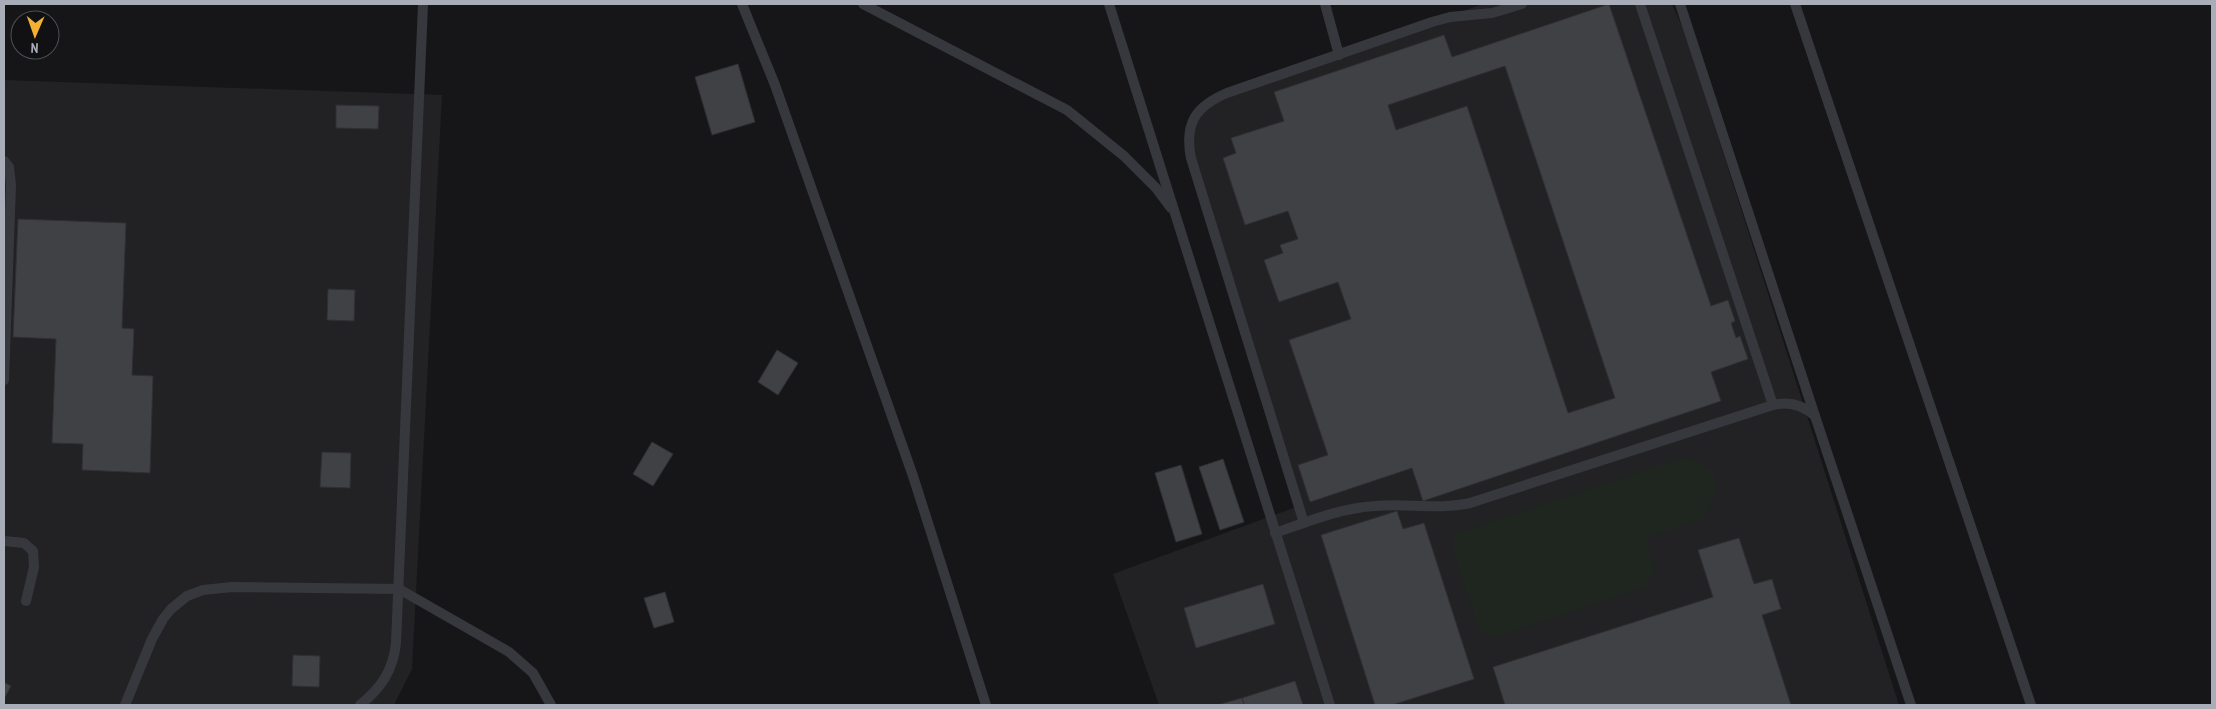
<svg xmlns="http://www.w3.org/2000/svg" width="2216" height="709" font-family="'PT Sans Narrow',sans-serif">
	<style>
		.built { fill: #222225 }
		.green { fill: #1e261f }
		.building { fill: #404145; stroke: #303034; fill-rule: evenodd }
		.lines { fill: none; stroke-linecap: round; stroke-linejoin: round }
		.lane { stroke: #37383d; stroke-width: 10 }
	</style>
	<rect width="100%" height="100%" fill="#161618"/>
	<!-- built -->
	<g class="built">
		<path d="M 1483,4 L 1672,4 L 1685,33 L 1899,705 L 1159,705 L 1113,574 L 1299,506 L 1191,158 L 1193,119 L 1227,93 Z"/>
		<path d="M 4,80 L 442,95 L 412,669 L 394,705 L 4,705 Z"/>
	</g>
	<!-- green -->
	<path class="green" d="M 1687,456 L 1713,471 L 1717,490 L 1705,518 L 1649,537 L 1646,542 L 1655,570 L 1646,587 L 1494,637 L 1479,630 L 1453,550 L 1453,538 L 1457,533 Z"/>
	<!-- building -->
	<g class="building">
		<path d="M 1609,4 L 1711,306 L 1728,300 L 1735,321 L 1731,323 L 1736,338 L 1740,336 L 1748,359 L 1711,372 L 1721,401 L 1423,501 L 1412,468 L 1310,502 L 1298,465 L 1328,455 L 1289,340 L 1351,319 L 1338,282 L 1279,302 L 1264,260 L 1283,253 L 1280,245 L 1298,239 L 1288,211 L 1245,225 L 1223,158 L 1236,153 L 1231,138 L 1284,121 L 1274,92 L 1444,35 L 1452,57 ZM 1505,66 L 1615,398 L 1568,413 L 1467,106 L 1396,130 L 1388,105 Z"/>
		<path d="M 738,64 L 755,122 L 712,135 L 695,77 Z"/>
		<path d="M 336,105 L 379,106 L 378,129 L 336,128 Z"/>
		<path d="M 18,219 L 126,223 L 122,328 L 134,329 L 132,375 L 153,376 L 150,473 L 82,470 L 83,444 L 52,443 L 56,339 L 13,337 Z"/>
		<path d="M 328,289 L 355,290 L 354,321 L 327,320 Z"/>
		<path d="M 777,350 L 798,363 L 778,395 L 758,382 Z"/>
		<path d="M 652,442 L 673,454 L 653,486 L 633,474 Z"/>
		<path d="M 322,452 L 351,453 L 350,488 L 320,487 Z"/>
		<path d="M 1223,459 L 1244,522 L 1220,530 L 1199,467 Z"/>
		<path d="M 1181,465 L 1202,534 L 1176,542 L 1155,473 Z"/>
		<path d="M 1397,511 L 1403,529 L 1424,523 L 1474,679 L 1392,705 L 1375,705 L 1321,535 Z"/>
		<path d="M 1739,538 L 1754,584 L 1772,579 L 1781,609 L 1762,615 L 1791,705 L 1505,705 L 1493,667 L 1713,597 L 1698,550 Z"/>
		<path d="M 1263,584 L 1275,624 L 1196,648 L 1184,608 Z"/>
		<path d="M 665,592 L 674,622 L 654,628 L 644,598 Z"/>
		<path d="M 293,655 L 320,656 L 319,687 L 292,686 Z"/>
		<path d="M 1295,681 L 1303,705 L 1244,705 L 1242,698 Z"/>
		<path d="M 4,682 L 11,686 L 4,699 Z"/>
		<path d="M 1242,698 L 1244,705 L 1217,705 Z"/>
	</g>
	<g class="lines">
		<!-- lane -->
		<g class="lane">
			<path d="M 742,4 L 775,85 L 913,476 L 986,705"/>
			<path d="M 863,4 L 1067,110 L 1124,156 L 1156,188 L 1171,208"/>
			<path d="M 1109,4 L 1330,705"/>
			<path d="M 1325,4 L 1339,55"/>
			<path d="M 1640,4 L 1773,405"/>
			<path d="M 1680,4 L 1815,416"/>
			<path d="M 1795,4 L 2031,705"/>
			<path d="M 4,161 L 9,167 L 11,185 L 4,380"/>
			<path d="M 1304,523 L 1191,158 C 1184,123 1196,106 1227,93 L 1432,22 L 1450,17 L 1492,13 L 1522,4"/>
			<path d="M 1275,533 C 1307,522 1340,508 1375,506 C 1407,503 1438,510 1470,503 L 1773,405 C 1789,401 1803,405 1815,416 L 1911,705"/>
			<path d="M 4,541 L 24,543 L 33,551 L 34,567 L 26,601"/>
			<path d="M 125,705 L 152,639 L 163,619 L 171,609 L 187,596 L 203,590 L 232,587 L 399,589 L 509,652 L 533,673 L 551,705"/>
			<path d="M 360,705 C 381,688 393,671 396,643 L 423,4"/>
		</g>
	</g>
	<!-- border -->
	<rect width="2216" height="709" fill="none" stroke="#a8adb8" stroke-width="10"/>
	<!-- north arrow -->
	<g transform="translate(35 35) rotate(182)"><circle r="24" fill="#111113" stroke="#4d4f55"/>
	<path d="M0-4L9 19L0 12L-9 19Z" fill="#f2b134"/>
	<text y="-8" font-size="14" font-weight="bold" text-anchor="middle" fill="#a8adb8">N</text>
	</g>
</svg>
